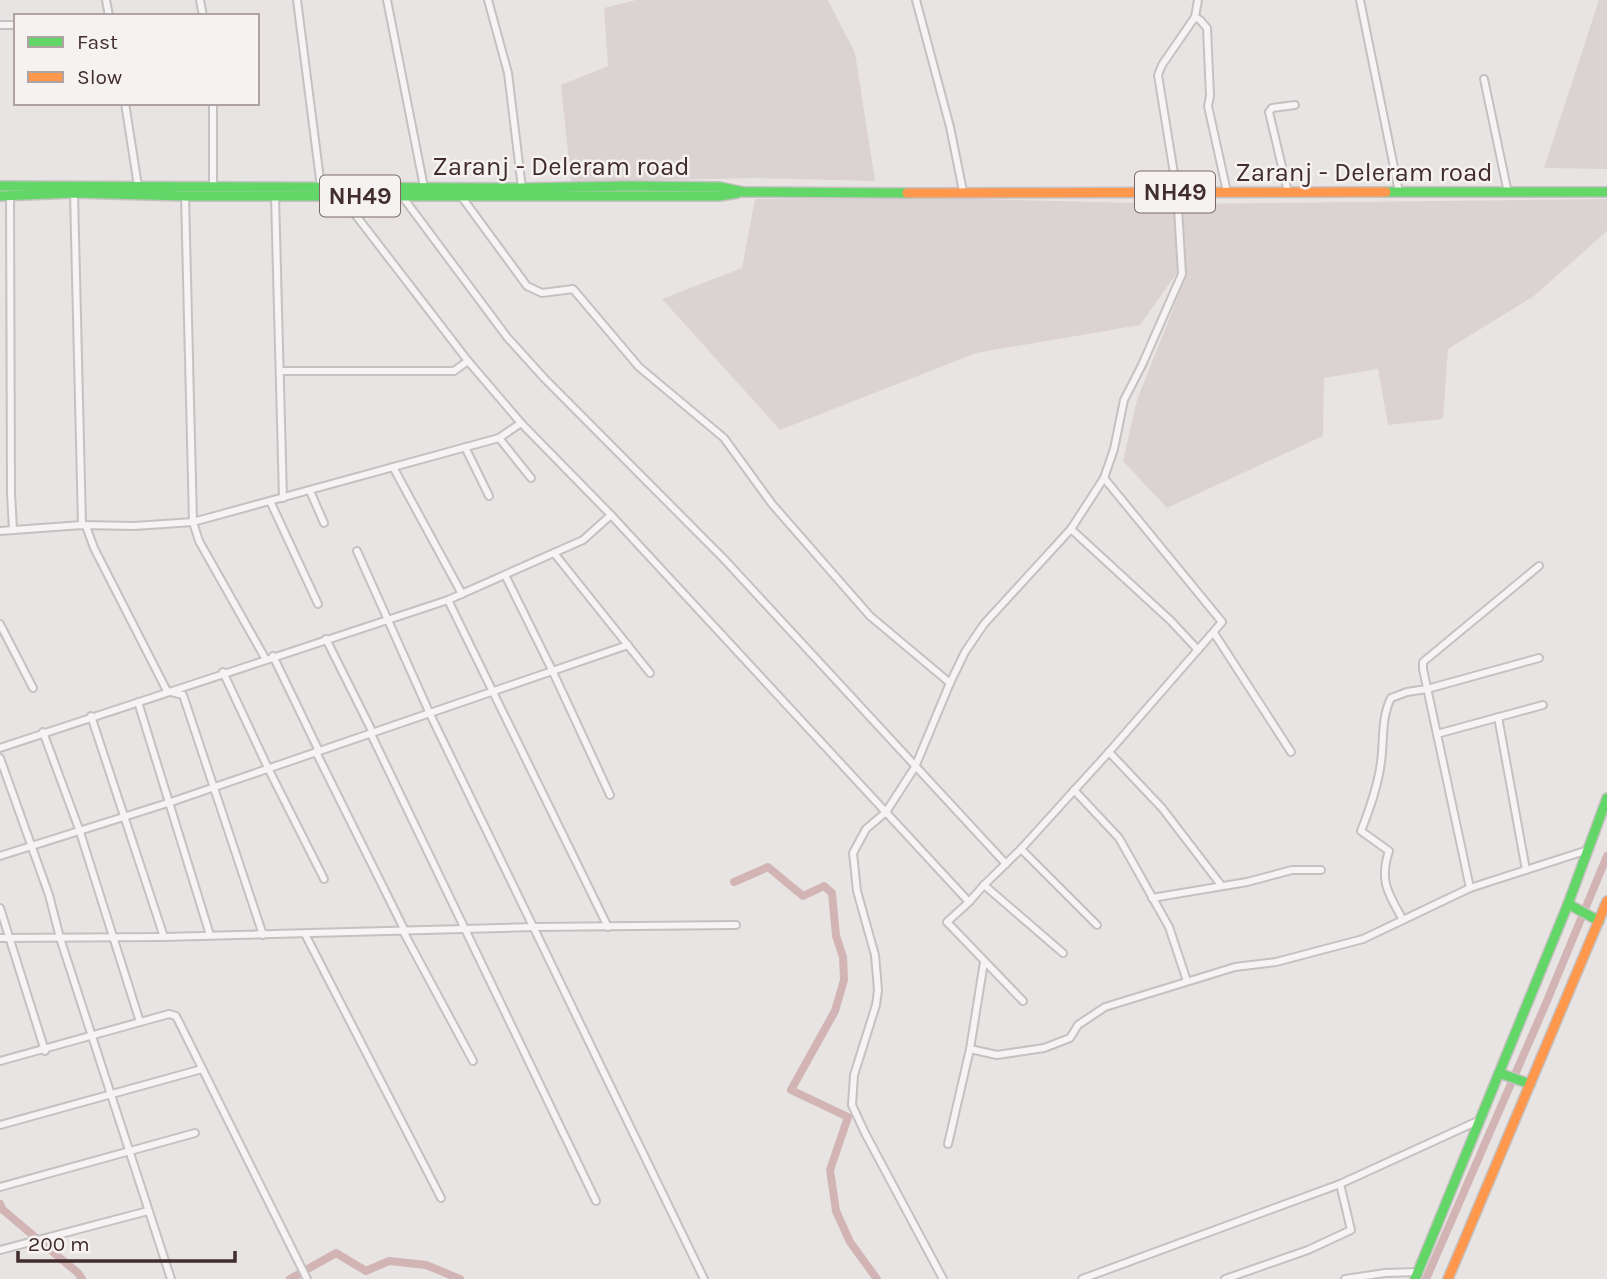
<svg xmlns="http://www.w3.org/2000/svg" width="1607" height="1279" font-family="Karla,sans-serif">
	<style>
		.built { fill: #dbd3d2 }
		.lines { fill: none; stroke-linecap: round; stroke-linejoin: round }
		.canal { stroke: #d2b4b4; stroke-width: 8 }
		.street-casing { stroke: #c5c1c0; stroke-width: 10 }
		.fast-casing { stroke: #c5c1c0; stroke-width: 12 }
		.slow-casing { stroke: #c5c1c0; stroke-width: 12 }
		.street { stroke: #f5f3f3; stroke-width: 6 }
		.fast { stroke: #63d668; stroke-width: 9 }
		.slow { stroke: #ff974d; stroke-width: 9 }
		.labels { text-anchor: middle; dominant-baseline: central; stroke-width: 5; stroke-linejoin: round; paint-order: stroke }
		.shield { fill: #f7f2f2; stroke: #786867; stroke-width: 2 }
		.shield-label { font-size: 24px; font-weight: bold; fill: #412d2b }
		.street-label { font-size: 26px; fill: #412d2b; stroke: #f7f2f2 }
	</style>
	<rect width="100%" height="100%" fill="#e8e4e4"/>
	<!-- built -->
	<g class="built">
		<path d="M 636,0 L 828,0 L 855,53 L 875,181 L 757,178 L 571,182 L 561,85 L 608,66 L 604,8 Z"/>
		<path d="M 1599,0 L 1607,0 L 1607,169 L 1544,168 Z"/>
		<path d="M 933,198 L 1176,204 L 1177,273 L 1140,325 L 976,353 L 780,430 L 662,299 L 742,268 L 755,199 Z"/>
		<path d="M 1607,199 L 1607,231 L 1534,296 L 1448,349 L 1443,419 L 1388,425 L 1378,369 L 1324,378 L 1323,436 L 1167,508 L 1123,461 L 1137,400 L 1186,276 L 1182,204 Z"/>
	</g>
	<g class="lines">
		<!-- canal -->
		<g class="canal">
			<path d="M 734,882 L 768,867 L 803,896 L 824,886 L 832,893 L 836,936 L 843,957 L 844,980 L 835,1011 L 791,1090 L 848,1117 L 830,1170 L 836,1211 L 850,1242 L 877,1279"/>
			<path d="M 0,1204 L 3,1210 L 78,1273 L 82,1279"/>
			<path d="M 290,1279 L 336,1253 L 366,1271 L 389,1261 L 426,1265 L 460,1279"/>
			<path d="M 1426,1279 L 1547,1001 L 1607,856"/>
		</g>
		<defs>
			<g id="street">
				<path d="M 106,0 L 109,16"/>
				<path d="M 200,0 L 203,16"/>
				<path d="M 297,0 L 321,187"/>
				<path d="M 387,0 L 424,187"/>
				<path d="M 488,0 L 508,73 L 522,188"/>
				<path d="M 916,0 L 950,127 L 963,191"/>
				<path d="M 1360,0 L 1399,192"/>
				<path d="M 1195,17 L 1200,20 L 1207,28 L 1210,96 L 1208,106 L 1227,192"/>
				<path d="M 0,25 L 16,25"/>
				<path d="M 1484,79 L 1508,193"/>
				<path d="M 125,103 L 138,186"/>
				<path d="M 213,103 L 213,186"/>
				<path d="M 1288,192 L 1269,112 L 1272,108 L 1295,105"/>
				<path d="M 74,193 L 82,525"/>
				<path d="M 10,196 L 11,493 L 13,530"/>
				<path d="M 185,196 L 193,522 L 199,541 L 265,658"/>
				<path d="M 275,196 L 283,498"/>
				<path d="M 341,196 L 468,361 L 521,423 L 611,515 L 969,902 L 984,885 L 1063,953"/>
				<path d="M 402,196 L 507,337 L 544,378 L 724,559 L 1006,864"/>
				<path d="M 461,196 L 527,286 L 542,293 L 573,289 L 639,367 L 724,438 L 772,504 L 870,616 L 950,683"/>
				<path d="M 280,371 L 454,371 L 468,361"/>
				<path d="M 499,438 L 531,478"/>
				<path d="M 465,447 L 489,496"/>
				<path d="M 393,467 L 462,594"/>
				<path d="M 310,491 L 324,523"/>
				<path d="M 270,501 L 318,604"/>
				<path d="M 86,526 L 94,548 L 167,691 L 183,695 L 263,935"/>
				<path d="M 1071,529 L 1171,621 L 1198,650"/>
				<path d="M 0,531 L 82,525 L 134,526 L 193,522 L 499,438 L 521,423"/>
				<path d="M 357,551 L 430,714 L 704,1279"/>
				<path d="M 554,553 L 650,673"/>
				<path d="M 505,575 L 552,670 L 610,795"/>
				<path d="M 448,600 L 608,927"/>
				<path d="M 0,624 L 33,688"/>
				<path d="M 1214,633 L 1291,752"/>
				<path d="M 326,639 L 373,733"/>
				<path d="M 273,656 L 319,751"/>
				<path d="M 223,672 L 268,768 L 324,879"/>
				<path d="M 138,702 L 210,935"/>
				<path d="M 91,716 L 164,937"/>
				<path d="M 1498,717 L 1526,870"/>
				<path d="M 43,732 L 79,829 L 140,1022"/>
				<path d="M 371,734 L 596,1201"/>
				<path d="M 1437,734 L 1543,705"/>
				<path d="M 0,748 L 448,600 L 583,540 L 611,515"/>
				<path d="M 316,752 L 405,931"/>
				<path d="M 1109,752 L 1162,808 L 1221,885"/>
				<path d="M 0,758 L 49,895 L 60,938 L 171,1279"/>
				<path d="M 1074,790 L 1119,838 L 1169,927 L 1187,981"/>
				<path d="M 1021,849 L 1097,925"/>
				<path d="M 0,856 L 171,802 L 628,645"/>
				<path d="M 984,885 L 1021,849 L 1109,752 L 1222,622 L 1104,478"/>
				<path d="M 1470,888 L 1588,850"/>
				<path d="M 1152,898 L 1247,882 L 1292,870 L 1321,870"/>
				<path d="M 969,902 L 947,922 L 1023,1001"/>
				<path d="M 0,908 L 45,1051"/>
				<path d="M 1403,920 C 1388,893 1379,881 1389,851 L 1361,831 C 1370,808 1378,786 1381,762 C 1384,740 1381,718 1391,698 L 1407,692 L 1427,689 L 1539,658"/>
				<path d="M 403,931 L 473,1061"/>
				<path d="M 305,934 L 441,1198"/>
				<path d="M 0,938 L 164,937 L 534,927 L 736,925"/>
				<path d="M 970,1049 L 997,1055 L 1044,1048 L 1070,1038 L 1078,1025 L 1105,1007 L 1235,967 L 1276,962 L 1363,939 L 1470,888 L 1423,669 L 1423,662 L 1539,566"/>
				<path d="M 0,1061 L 169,1014 L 176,1016 L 307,1279"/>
				<path d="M 0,1125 L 202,1069"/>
				<path d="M 948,1144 L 970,1049 L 984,962"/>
				<path d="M 0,1187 L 195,1133"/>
				<path d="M 0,1250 L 148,1211"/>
				<path d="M 943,1279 L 865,1133 L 852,1105 L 854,1075 L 876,1005 L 878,990 L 875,955 L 857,891 L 853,853 L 866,829 L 886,812 L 915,767 L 950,683 L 965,652 L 984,624 L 1071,529 L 1104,478 L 1114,449 L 1124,400 L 1142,365 L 1182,274 L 1177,192 L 1158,75 L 1162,65 L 1195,17 L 1198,0"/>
				<path d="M 1082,1279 L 1340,1184 L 1480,1120"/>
				<path d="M 1225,1279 L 1308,1250 L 1351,1230 L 1340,1184"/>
				<path d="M 1345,1279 L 1385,1273 L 1418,1272"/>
			</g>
			<g id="fast">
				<path d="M 0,186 L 522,188 L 627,186 L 720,187 L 744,192 L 907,193"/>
				<path d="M 1386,192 L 1607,192"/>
				<path d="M 0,196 L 74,193 L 185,196 L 720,196 L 738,193"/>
				<path d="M 1568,904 L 1599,921"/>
				<path d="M 1499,1073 L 1530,1084"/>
				<path d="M 1415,1279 L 1568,904 L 1607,798"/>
			</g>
			<g id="slow">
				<path d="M 907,193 L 1386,192"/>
				<path d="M 1448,1279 L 1607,901"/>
			</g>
		</defs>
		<!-- street casing -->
		<use href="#street" class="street-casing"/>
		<!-- fast casing -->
		<use href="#fast" class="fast-casing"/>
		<!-- slow casing -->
		<use href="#slow" class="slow-casing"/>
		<!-- street -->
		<use href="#street" class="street"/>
		<!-- fast -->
		<use href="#fast" class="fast"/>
		<!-- slow -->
		<use href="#slow" class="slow"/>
	</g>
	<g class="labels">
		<!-- shield labels -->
		<g class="shield">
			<rect x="1135" y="171.5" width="80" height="41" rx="5"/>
			<rect x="320" y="175.5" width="80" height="41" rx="5"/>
		</g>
		<g class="shield-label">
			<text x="1175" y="192">NH49</text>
			<text x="360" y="196">NH49</text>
		</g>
		<!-- street labels -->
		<g class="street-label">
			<text x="561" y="166">Zaranj - Deleram road</text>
			<text x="1364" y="172">Zaranj - Deleram road</text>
		</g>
	</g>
	<!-- legend -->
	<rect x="14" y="14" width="245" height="91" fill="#f7f2f2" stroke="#aea3a2" stroke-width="2"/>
	<rect x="28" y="37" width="35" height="10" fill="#63d668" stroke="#aea3a2" stroke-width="2"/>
	<text x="77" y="49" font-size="21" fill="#412d2b">Fast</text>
	<rect x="28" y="72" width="35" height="10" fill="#ff974d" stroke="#aea3a2" stroke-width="2"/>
	<text x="77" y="84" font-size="21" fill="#412d2b">Slow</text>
	<!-- scale -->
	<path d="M18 1251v10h217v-10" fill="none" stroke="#412d2b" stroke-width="3.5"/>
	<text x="28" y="1251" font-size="21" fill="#412d2b" stroke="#f7f2f2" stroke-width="5" paint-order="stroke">200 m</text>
</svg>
